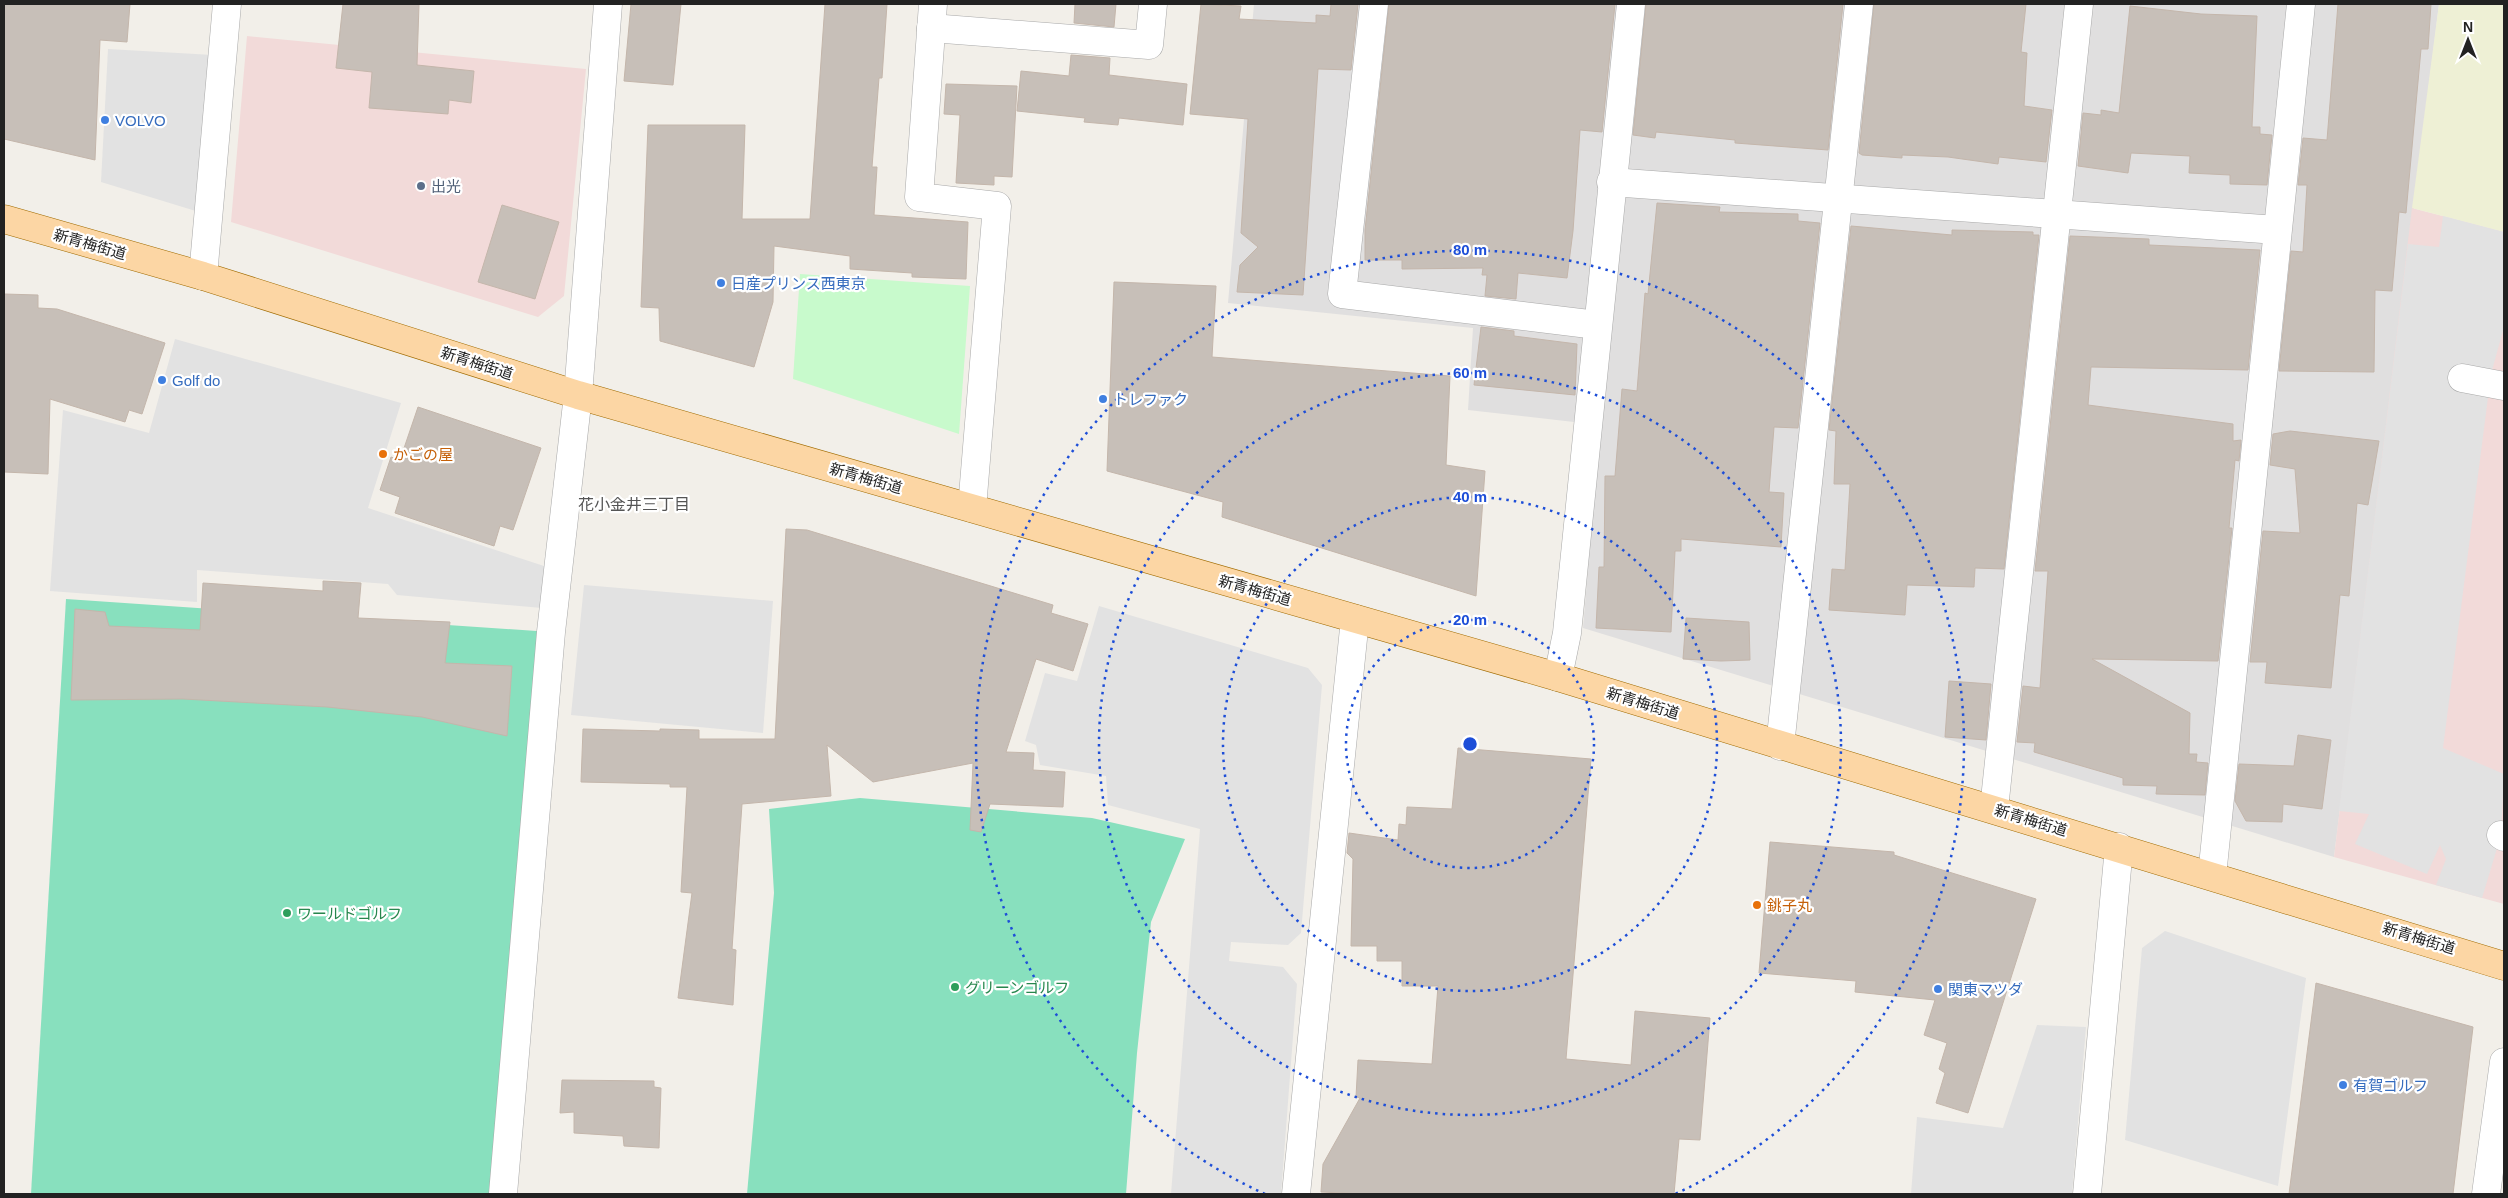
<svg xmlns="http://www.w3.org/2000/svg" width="2508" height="1198" font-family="Arial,'Noto Sans JP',sans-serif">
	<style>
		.residential { fill: #e0dfdf }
		.commercial { fill: #f2dad9 }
		.farmland { fill: #eef0d5 }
		.park { fill: #c8facc }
		.pitch { fill: #88e0be }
		.parking { fill: #e2e2e2 }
		.building { fill: #c7bfb8; stroke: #c4b6ab }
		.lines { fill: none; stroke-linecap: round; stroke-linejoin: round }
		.minor-casing { stroke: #a9a9a9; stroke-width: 29 }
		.major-casing { stroke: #a06b00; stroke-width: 29 }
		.minor { stroke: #fff; stroke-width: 28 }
		.major { stroke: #fcd6a4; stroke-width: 28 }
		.ring { fill: none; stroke: #1d4ed8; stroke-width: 2.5; stroke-dasharray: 2.5 5 }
		.shop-dot { fill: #3f7fe0; stroke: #fff; stroke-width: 2 }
		.service-dot { fill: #5c6f8a; stroke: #fff; stroke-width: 2 }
		.food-dot { fill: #e8710a; stroke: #fff; stroke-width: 2 }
		.leisure-dot { fill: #2e9e5b; stroke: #fff; stroke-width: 2 }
		.labels { text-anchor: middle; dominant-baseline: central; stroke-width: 4.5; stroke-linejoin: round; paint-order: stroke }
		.shop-label { font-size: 15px; fill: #366cbe; stroke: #fff; text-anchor: start }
		.service-label { font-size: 15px; fill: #4e5e75; stroke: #fff; text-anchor: start }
		.street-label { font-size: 15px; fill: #222; stroke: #fff }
		.food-label { font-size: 15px; fill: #c56008; stroke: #fff; text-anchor: start }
		.leisure-label { font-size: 15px; fill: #27864d; stroke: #fff; text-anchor: start }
		.neighbourhood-label { font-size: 16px; fill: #555; stroke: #fff }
		.centre { fill: #1d4ed8; stroke: #fff; stroke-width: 2.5 }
		.ring-label { font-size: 15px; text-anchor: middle; font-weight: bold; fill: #1d4ed8; stroke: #fff; stroke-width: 4.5; stroke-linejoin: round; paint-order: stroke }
	</style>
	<rect width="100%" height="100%" fill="#f2efe9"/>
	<!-- residential -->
	<path class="residential" d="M 1254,4 L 2439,4 L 2334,857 L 1583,628 L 1600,425 L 1468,410 L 1473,328 L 1228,303 Z"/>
	<!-- commercial -->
	<g class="commercial">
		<path d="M 247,36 L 586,69 L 564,296 L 538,317 L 231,222 Z"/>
		<path d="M 2412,208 L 2504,232 L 2504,904 L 2334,857 Z"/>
	</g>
	<!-- farmland -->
	<path class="farmland" d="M 2439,4 L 2504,4 L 2504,232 L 2412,208 Z"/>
	<!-- park -->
	<path class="park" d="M 800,274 L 970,286 L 959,434 L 793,379 Z"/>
	<!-- pitch -->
	<g class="pitch">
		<path d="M 66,599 L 551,632 L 503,1194 L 31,1194 Z"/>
		<path d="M 860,798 L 1092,818 L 1185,839 L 1151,922 L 1137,1053 L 1126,1194 L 747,1194 L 774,893 L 769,809 Z"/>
	</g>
	<!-- parking -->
	<g class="parking">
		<path d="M 108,49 L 213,55 L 199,212 L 101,182 Z"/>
		<path d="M 2443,216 L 2504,232 L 2504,327 L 2491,374 L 2443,748 L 2504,774 L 2501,835 L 2482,898 L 2436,885 L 2446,859 L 2440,845 L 2427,874 L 2355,844 L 2369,814 L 2339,811 L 2408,244 L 2439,247 Z"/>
		<path d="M 175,339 L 401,403 L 368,508 L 544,566 L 542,608 L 397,595 L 388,584 L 197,570 L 197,602 L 50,591 L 63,410 L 149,433 Z"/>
		<path d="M 584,585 L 773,601 L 763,733 L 571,715 Z"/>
		<path d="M 1099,606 L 1308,668 L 1322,685 L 1301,933 L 1288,945 L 1231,942 L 1229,961 L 1283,967 L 1297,984 L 1281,1194 L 1171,1194 L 1200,829 L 1108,805 L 1106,776 L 1040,765 L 1036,745 L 1025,741 L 1045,673 L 1077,681 Z"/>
		<path d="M 2165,931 L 2306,978 L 2278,1186 L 2125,1140 L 2142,948 Z"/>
		<path d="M 2037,1025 L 2086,1027 L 2072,1194 L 1911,1194 L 1917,1117 L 2003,1128 Z"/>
	</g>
	<!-- building -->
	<g class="building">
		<path d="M 4,4 L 130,4 L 127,42 L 100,40 L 95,160 L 4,139 Z"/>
		<path d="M 343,4 L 419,4 L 417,65 L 474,71 L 471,103 L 449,100 L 448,114 L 369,108 L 372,72 L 336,68 Z"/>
		<path d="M 631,4 L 681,4 L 673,85 L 624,81 Z"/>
		<path d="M 825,4 L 887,4 L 882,78 L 879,78 L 872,167 L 877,167 L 874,215 L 968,222 L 966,279 L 912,277 L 912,273 L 850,269 L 850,256 L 774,246 L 773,302 L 754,367 L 660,341 L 659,308 L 641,307 L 648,125 L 745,125 L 742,219 L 810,219 Z"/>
		<path d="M 1075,4 L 1116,4 L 1114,27 L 1074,23 Z"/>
		<path d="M 1201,4 L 1241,6 L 1239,19 L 1316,23 L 1316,15 L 1330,16 L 1331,4 L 1358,4 L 1351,70 L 1318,69 L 1303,295 L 1237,292 L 1240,265 L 1258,247 L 1241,233 L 1248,119 L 1190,114 Z"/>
		<path d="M 1389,4 L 1615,4 L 1602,132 L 1580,130 L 1573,231 L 1567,278 L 1518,273 L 1516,299 L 1485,296 L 1487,275 L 1482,275 L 1483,268 L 1402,269 L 1402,260 L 1365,260 L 1365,230 Z"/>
		<path d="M 1646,4 L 1843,4 L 1828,150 L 1735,143 L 1735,140 L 1656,132 L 1655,138 L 1633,135 Z"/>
		<path d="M 1874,4 L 2026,4 L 2021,52 L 2027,53 L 2024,106 L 2052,110 L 2046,162 L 1999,157 L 1998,164 L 1948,157 L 1902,155 L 1902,158 L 1862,155 L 1859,153 Z"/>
		<path d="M 2338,4 L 2431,4 L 2428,49 L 2421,49 L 2406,213 L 2399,212 L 2392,291 L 2375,290 L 2374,372 L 2279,371 L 2291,251 L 2303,252 L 2307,185 L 2298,185 L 2303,138 L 2327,140 Z"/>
		<path d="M 2130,6 L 2201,14 L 2257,16 L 2252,127 L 2260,127 L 2260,134 L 2272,135 L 2267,185 L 2230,184 L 2230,175 L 2189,173 L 2190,156 L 2131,153 L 2128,173 L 2078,166 L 2083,113 L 2101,115 L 2101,110 L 2119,113 Z"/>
		<path d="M 1071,55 L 1110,58 L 1109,75 L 1187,84 L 1183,125 L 1119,118 L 1118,125 L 1084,122 L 1085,118 L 1017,111 L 1021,71 L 1069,76 Z"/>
		<path d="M 946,84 L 1017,86 L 1012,177 L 994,176 L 994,185 L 956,183 L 960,115 L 944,114 Z"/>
		<path d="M 1657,203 L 1720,207 L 1719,212 L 1798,214 L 1798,221 L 1820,223 L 1798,428 L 1774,427 L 1769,492 L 1784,493 L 1781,547 L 1681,539 L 1681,551 L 1675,551 L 1671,632 L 1596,628 L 1599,567 L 1604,567 L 1605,476 L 1615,476 L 1622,389 L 1637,391 L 1645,293 L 1648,294 Z"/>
		<path d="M 502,205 L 559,222 L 535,299 L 478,282 Z"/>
		<path d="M 1851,226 L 1952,235 L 1952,230 L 2033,232 L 2033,235 L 2039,235 L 2004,569 L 1975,568 L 1974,587 L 1907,585 L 1905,615 L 1829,610 L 1832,569 L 1845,570 L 1850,484 L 1834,484 L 1836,431 L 1829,430 Z"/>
		<path d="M 2070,236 L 2149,239 L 2149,245 L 2260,250 L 2248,370 L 2091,367 L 2088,405 L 2233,424 L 2233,441 L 2241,440 L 2239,461 L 2235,460 L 2229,528 L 2232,528 L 2218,661 L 2092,659 L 2190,713 L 2189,754 L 2197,754 L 2196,762 L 2208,763 L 2205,795 L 2156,794 L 2157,786 L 2123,785 L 2123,778 L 2034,752 L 2035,743 L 2017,742 L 2023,686 L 2040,688 L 2048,571 L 2035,571 Z"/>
		<path d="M 1114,282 L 1216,286 L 1212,357 L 1450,376 L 1446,465 L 1485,471 L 1476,596 L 1222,517 L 1223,502 L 1107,471 Z"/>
		<path d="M 4,294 L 38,295 L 38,308 L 57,309 L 165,343 L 142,414 L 129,410 L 125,422 L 50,399 L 48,474 L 4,472 Z"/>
		<path d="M 1481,327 L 1514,331 L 1514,336 L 1577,344 L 1575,395 L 1474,385 Z"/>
		<path d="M 418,407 L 541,448 L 513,530 L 500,526 L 494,546 L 395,513 L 400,497 L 380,490 L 391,457 L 400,460 Z"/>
		<path d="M 2290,431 L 2379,441 L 2368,505 L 2357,503 L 2349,596 L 2340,595 L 2331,688 L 2265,683 L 2267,662 L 2250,662 L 2263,531 L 2300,533 L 2295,469 L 2270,465 L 2273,434 Z"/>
		<path d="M 786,529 L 807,530 L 1053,605 L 1051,613 L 1088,624 L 1073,671 L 1036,659 L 1006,752 L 1034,753 L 1033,770 L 1065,772 L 1063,807 L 990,804 L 981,832 L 970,830 L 973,763 L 873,782 L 827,745 L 831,796 L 742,804 L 732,949 L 736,950 L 733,1005 L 678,998 L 692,893 L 681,892 L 687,787 L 670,787 L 670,784 L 581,782 L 583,729 L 660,731 L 660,729 L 699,730 L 699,739 L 775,739 Z"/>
		<path d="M 323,581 L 361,583 L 358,618 L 450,622 L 445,663 L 512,666 L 507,736 L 422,717 L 327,707 L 183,699 L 71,700 L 75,609 L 105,612 L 109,626 L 200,630 L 203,583 L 323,591 Z"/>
		<path d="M 1686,618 L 1749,622 L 1750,660 L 1721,661 L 1683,659 Z"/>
		<path d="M 1949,681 L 1991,684 L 1986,740 L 1945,737 Z"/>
		<path d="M 2298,735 L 2331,740 L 2322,809 L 2283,804 L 2282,822 L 2246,821 L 2235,801 L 2239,764 L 2294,766 Z"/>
		<path d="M 1458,748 L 1591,759 L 1566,1059 L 1631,1065 L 1635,1011 L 1710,1018 L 1700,1140 L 1679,1139 L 1674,1194 L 1363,1194 L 1321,1192 L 1323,1164 L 1360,1098 L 1356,1097 L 1358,1060 L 1432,1064 L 1438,986 L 1402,986 L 1402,961 L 1377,961 L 1377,946 L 1351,946 L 1353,859 L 1347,853 L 1349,833 L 1398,840 L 1399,824 L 1406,825 L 1407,807 L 1452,809 Z"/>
		<path d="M 1770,842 L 1894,852 L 1894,855 L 2036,899 L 1968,1113 L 1936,1103 L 1945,1073 L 1939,1069 L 1947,1043 L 1924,1035 L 1935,1000 L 1855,992 L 1856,981 L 1759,973 Z"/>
		<path d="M 2316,983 L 2473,1027 L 2453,1194 L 2289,1194 Z"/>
		<path d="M 562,1080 L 654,1081 L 654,1087 L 661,1088 L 659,1148 L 624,1146 L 623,1136 L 574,1133 L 574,1112 L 560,1113 Z"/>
	</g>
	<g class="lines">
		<defs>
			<g id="minor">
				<path d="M 933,4 L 919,197 L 997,206 L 972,508"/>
				<path d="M 1374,4 L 1342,294 L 1597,325"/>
				<path d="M 931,28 L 1149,45 L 1153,4"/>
				<path d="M 1611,182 L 2277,230"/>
				<path d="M 203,276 L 227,4"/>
				<path d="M 2462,378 L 2504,386"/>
				<path d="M 1558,677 L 1567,633 L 1631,4"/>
				<path d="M 1780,746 L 1859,4"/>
				<path d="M 1994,809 L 2079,4"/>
				<path d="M 2501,835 L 2504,837"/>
				<path d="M 2212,876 L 2301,4"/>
				<path d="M 503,1194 L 551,632 L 578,395 L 608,4"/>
				<path d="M 1296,1194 L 1355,619"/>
				<path d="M 2087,1194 L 2119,847"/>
				<path d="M 2486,1194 L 2504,1062"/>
			</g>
			<path id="major" d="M 4,219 L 203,276 L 578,395 L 1558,677 L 2504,966"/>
		</defs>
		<!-- minor casing -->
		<use href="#minor" class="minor-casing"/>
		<!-- major casing -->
		<use href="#major" class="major-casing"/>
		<!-- minor -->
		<use href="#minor" class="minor"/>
		<!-- major -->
		<use href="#major" class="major"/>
	</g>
	<!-- distance rings -->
	<g class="ring">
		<circle cx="1470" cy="744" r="124"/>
		<circle cx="1470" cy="744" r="247"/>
		<circle cx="1470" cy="744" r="371"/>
		<path d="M1265 1194A494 494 0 1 1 1675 1194"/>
	</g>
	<!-- markers -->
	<g class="shop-dot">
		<circle cx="105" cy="120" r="5"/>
		<circle cx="721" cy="283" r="5"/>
		<circle cx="162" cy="380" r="5"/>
		<circle cx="1103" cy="399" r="5"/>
		<circle cx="1938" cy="989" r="5"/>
		<circle cx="2343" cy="1085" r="5"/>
	</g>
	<circle class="service-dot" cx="421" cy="186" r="5"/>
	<g class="food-dot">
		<circle cx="383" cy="454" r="5"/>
		<circle cx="1757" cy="905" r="5"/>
	</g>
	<g class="leisure-dot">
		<circle cx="287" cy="913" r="5"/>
		<circle cx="955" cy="987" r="5"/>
	</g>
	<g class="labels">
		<!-- shop labels -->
		<g class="shop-label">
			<text x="115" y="120">VOLVO</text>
			<text x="731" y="283">日産プリンス西東京</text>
			<text x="172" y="380">Golf do</text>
			<text x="1113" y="399">トレファク</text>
			<text x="1948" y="989">関東マツダ</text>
			<text x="2353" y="1085">有賀ゴルフ</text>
		</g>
		<!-- service labels -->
		<g class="service-label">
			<text x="431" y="186">出光</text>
		</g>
		<!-- street labels -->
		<g class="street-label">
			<text transform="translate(90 244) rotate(16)">新青梅街道</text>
			<text transform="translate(477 363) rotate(18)">新青梅街道</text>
			<text transform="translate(866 478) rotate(16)">新青梅街道</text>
			<text transform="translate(1255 590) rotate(16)">新青梅街道</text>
			<text transform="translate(1643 703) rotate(17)">新青梅街道</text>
			<text transform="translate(2031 820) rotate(17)">新青梅街道</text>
			<text transform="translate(2419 938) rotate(17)">新青梅街道</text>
		</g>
		<!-- food labels -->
		<g class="food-label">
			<text x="393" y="454">かごの屋</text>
			<text x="1767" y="905">銚子丸</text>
		</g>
		<!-- leisure labels -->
		<g class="leisure-label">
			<text x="297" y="913">ワールドゴルフ</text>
			<text x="965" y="987">グリーンゴルフ</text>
		</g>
		<!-- neighbourhood labels -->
		<g class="neighbourhood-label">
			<text x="634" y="504">花小金井三丁目</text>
		</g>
	</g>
	<circle cx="1470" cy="744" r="8" class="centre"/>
	<g class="ring-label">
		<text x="1470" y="255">80 m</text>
		<text x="1470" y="378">60 m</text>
		<text x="1470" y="502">40 m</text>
		<text x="1470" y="625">20 m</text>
	</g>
	<!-- border -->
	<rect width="2508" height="1198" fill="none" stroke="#222222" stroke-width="10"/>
	<!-- north arrow -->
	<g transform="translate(2468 40)" stroke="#ffffff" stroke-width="4" paint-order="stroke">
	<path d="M0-4L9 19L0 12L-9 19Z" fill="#222222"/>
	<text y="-8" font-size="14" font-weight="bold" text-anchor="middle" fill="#222222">N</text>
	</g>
</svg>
